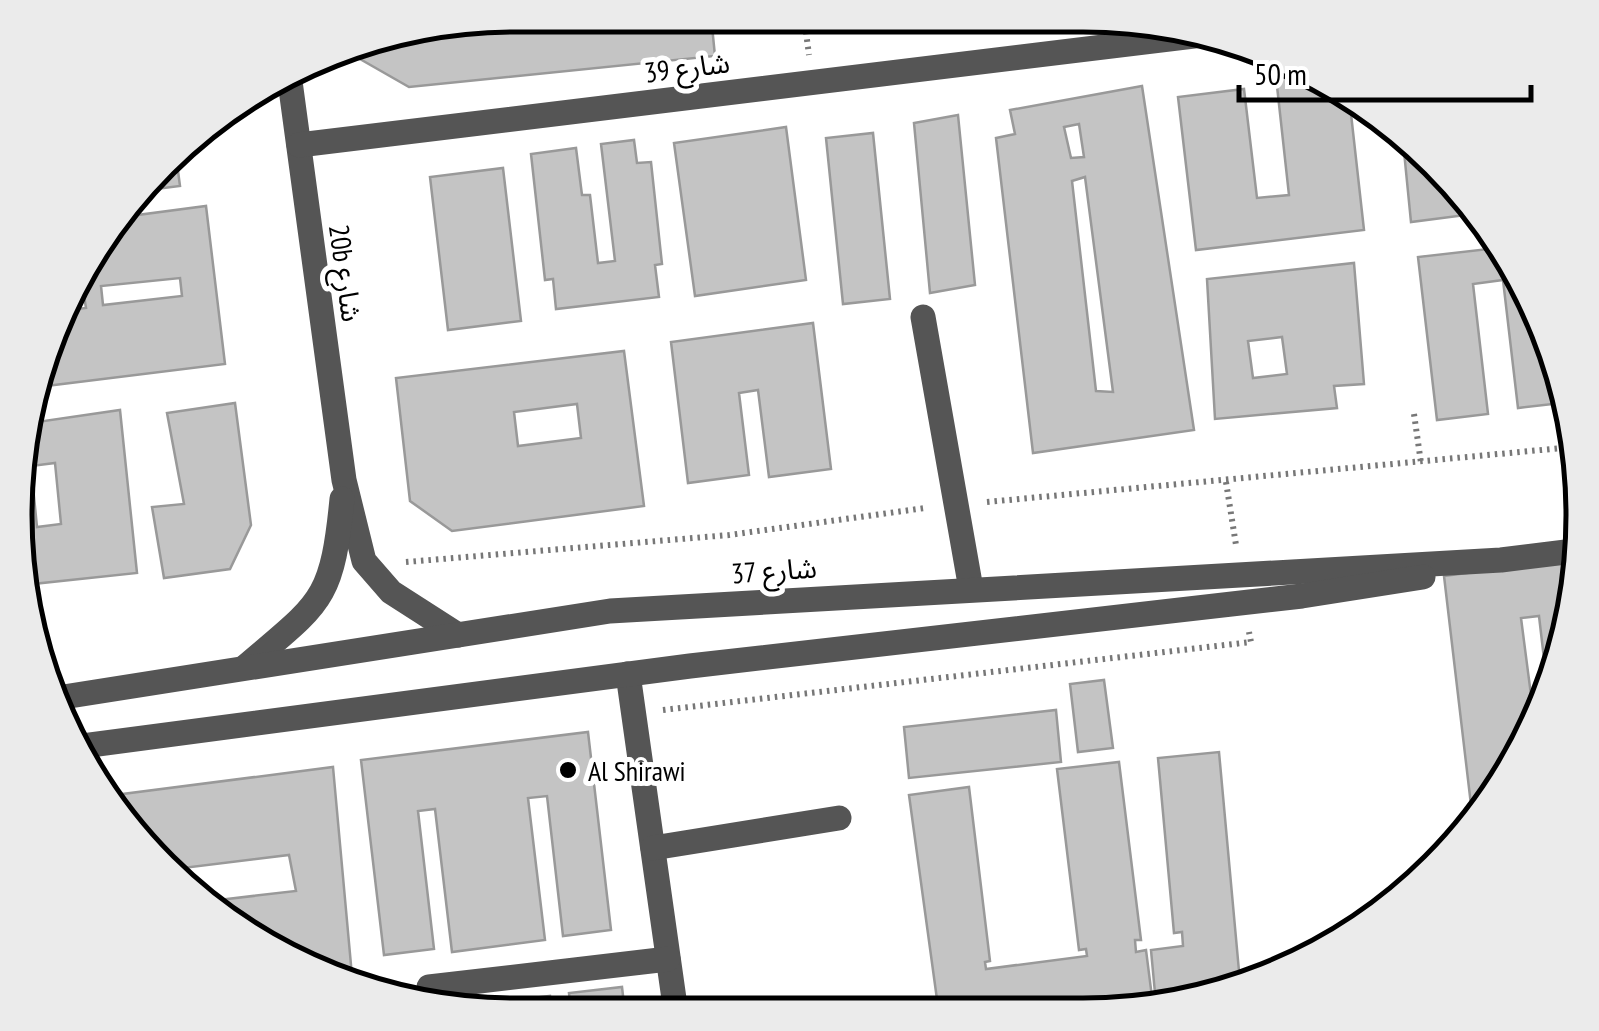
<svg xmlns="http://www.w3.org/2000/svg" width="1599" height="1031" font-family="'PT Sans Narrow','Noto Sans Arabic',sans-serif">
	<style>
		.building { fill: #c4c4c4; stroke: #999; stroke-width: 2.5; fill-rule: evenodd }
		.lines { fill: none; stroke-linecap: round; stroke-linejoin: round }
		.path { stroke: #777; stroke-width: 6; stroke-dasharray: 2.5 5; stroke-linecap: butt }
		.minor { stroke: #555; stroke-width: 25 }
		.poi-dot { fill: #000; stroke: #fff; stroke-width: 4 }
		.labels { text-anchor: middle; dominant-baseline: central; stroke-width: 10; stroke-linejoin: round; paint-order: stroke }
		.street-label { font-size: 28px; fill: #000; stroke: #fff }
		.poi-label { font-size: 28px; fill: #000; stroke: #fff; text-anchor: start }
		.rim { fill: none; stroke: #000; stroke-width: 5 }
	</style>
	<rect width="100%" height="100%" fill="#fff"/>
	<!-- building -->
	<g class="building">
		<path d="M 516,15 L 711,16 L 715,56 L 409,87 L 360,59 L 358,41 Z"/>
		<path d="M 1313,72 L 1349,96 L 1364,230 L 1196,250 L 1178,97 L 1244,89 L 1257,198 L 1289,195 L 1276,77 Z"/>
		<path d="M 1142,86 L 1194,430 L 1033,453 L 996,138 L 1015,134 L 1010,110 ZM 1079,124 L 1084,157 L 1071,158 L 1064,127 ZM 1085,177 L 1113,392 L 1096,391 L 1072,181 Z"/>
		<path d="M 958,115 L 975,285 L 930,293 L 914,123 Z"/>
		<path d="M 786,127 L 806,280 L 695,296 L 674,143 Z"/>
		<path d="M 1402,131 L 1414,140 L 1465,207 L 1466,215 L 1411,222 Z"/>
		<path d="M 873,133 L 890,299 L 843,304 L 826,138 Z"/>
		<path d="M 634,140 L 637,163 L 651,162 L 662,264 L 655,265 L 659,297 L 556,309 L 553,279 L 545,280 L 531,154 L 576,148 L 582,195 L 590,195 L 598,263 L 615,261 L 601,144 Z"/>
		<path d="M 176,156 L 180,186 L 140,191 Z"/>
		<path d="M 503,168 L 521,321 L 448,330 L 430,177 Z"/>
		<path d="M 206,206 L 225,364 L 38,387 L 53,324 L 61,311 L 86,308 L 83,290 L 72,292 L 115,218 ZM 180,278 L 182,296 L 103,305 L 101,286 Z"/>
		<path d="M 1497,248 L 1533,295 L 1562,403 L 1518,408 L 1503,280 L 1473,284 L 1488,414 L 1437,420 L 1418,257 Z"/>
		<path d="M 1354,263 L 1364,384 L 1334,386 L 1337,408 L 1215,419 L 1207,279 ZM 1282,337 L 1287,374 L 1253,378 L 1248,341 Z"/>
		<path d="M 813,323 L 831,469 L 769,477 L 758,390 L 739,393 L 749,475 L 688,483 L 671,342 Z"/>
		<path d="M 624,351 L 644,506 L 452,531 L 410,501 L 396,378 ZM 577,404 L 581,438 L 518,446 L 514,412 Z"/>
		<path d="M 235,403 L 251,525 L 230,569 L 164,578 L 152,507 L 184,504 L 167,413 Z"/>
		<path d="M 120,410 L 137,573 L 23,585 L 16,482 L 30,423 ZM 55,463 L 61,524 L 37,527 L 31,466 Z"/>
		<path d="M 1573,559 L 1557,677 L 1548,693 L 1539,616 L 1521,618 L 1534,718 L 1473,822 L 1444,576 Z"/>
		<path d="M 1104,680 L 1113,748 L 1078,752 L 1070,684 Z"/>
		<path d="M 1056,710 L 1061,762 L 909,778 L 904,727 Z"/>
		<path d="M 588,732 L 611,930 L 563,936 L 547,796 L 528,798 L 545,940 L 452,952 L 435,809 L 418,811 L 434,949 L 384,955 L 361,760 Z"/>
		<path d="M 1219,752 L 1240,982 L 1156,1004 L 1151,950 L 1183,946 L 1182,932 L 1174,933 L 1158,758 Z"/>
		<path d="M 1119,762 L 1141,940 L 1135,940 L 1136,952 L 1146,950 L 1153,1005 L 1116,1015 L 939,1014 L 909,795 L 969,787 L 990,961 L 985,962 L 986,969 L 1087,956 L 1086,949 L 1079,950 L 1057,769 Z"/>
		<path d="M 333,767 L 352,976 L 338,978 L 295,965 L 201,902 L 296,891 L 289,855 L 167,870 L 107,796 Z"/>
		<path d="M 622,987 L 625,1013 L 571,1012 L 569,993 Z"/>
		<path d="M 550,996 L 552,1012 L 458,1012 L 457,1007 Z"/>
	</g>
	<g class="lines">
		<!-- path -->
		<g class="path">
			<path d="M 804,17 L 809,55"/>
			<path d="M 1414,414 L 1421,463"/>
			<path d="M 1226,482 L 1236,545"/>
			<path d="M 987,502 L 1573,447"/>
			<path d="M 406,562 L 729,535 L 925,508"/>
			<path d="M 663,710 L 1251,642 L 1249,632"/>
		</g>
		<!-- minor -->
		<g class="minor">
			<path d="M 289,74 L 344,480 L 364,561 L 391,592 L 458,635"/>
			<path d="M 299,145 L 1202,35"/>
			<path d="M 923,317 L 971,589"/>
			<path d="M 245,667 C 321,602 332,602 342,499"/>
			<path d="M 628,674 L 676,1013"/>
			<path d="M 57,698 L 610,611 L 1501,560 L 1574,551"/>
			<path d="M 75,747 L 690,666 L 1302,596 L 1423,577"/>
			<path d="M 653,848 L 839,818"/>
			<path d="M 429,987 L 668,959"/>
		</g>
	</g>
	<!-- markers -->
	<circle class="poi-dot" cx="568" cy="770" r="10"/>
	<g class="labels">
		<!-- street labels -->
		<g class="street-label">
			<text transform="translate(687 67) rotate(-7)">شارع 39</text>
			<text transform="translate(346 273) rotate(82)">20b شارع</text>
			<text transform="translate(774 570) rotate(-4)">شارع 37</text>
		</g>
		<!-- poi labels -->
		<g class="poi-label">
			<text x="588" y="770">Al Shirawi</text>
		</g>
	</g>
	<!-- crop -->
	<path d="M0 0H1599V1031H0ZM515 32H1083A483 483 0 0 1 1566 515V515A483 483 0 0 1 1083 998H515A483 483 0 0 1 32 515V515A483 483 0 0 1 515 32Z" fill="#ebebeb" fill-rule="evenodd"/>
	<path class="rim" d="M515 32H1083A483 483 0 0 1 1566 515V515A483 483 0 0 1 1083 998H515A483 483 0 0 1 32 515V515A483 483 0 0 1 515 32Z"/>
	<!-- scale -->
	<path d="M1239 85v15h292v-15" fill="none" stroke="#000000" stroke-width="5"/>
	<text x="1254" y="85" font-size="30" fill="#000000" stroke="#ffffff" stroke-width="8" paint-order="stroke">50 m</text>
</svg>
